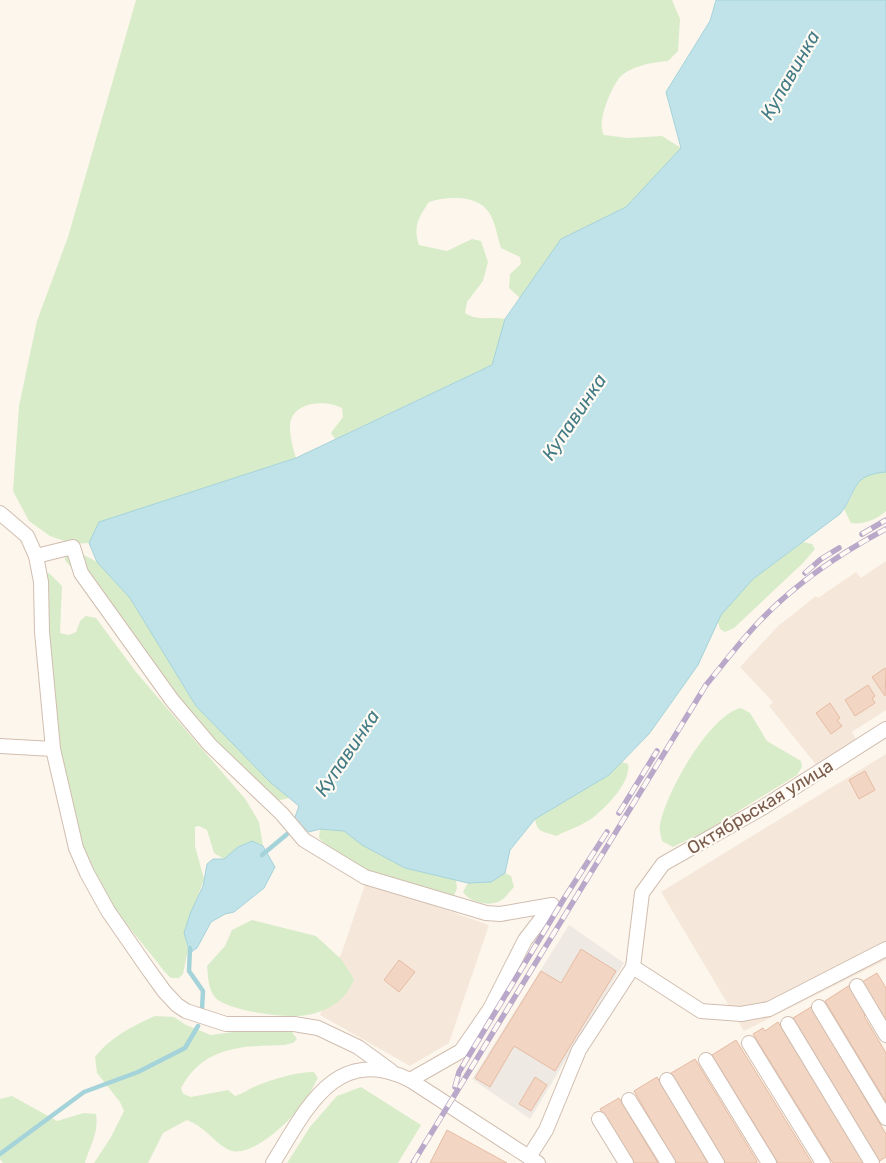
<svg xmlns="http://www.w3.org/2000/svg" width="886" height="1163" font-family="Rubik,sans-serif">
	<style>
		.residential { fill: #f5e8da }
		.industrial { fill: #efe9e4 }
		.green { fill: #d8ecc9 }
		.water { fill: #bfe3e8; stroke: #a5d3da }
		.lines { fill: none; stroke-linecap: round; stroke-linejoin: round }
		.stream { stroke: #a5d3da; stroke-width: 4.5 }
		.building { fill: #f3d5c3; stroke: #e6bba3 }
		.minor-casing { stroke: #d1beb0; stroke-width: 16 }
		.minor { stroke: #fff; stroke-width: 14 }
		.rail-casing { stroke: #b9a8c9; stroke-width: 5.5 }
		.rail { stroke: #fffaf3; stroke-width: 4; stroke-dasharray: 11; stroke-linecap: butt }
		.labels { text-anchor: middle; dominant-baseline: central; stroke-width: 4.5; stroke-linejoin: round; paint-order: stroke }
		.street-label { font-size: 18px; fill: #7a5c4d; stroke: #fffaf3 }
		.water-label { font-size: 19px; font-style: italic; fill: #437c86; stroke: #fffaf3 }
	</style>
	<rect width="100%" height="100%" fill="#fdf6ec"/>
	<!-- residential -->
	<g class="residential">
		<path d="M 886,561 L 886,710 L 852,732 L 856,739 L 817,766 L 769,706 L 773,702 L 740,667 L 778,626 L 816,596 L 818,598 L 856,572 L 861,578 Z"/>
		<path d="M 886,754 L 886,960 L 744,1031 L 661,892 Z"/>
		<path d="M 366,882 L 489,925 L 449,1043 L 410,1066 L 320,1015 Z"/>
	</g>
	<!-- industrial -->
	<path class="industrial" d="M 569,925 L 624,963 L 530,1119 L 472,1079 Z"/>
	<!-- green -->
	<g class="green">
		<path d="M 136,0 L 672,0 L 680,19 L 678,51 L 668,61 C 654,62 631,66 620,77 C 611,88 596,123 604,135 L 628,138 L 662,136 L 681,148 L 626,207 L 561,239 L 520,298 L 509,288 L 510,274 L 521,264 L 520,257 L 501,248 C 498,239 496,227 492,218 C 482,194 449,196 429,202 C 418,218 413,227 419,245 L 447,251 L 472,239 L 481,241 L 488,262 L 483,281 L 467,302 L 465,313 C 479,322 491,316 505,319 L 492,365 L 335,439 L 331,433 L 343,417 L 342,408 C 325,399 290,402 290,427 C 290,437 293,448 296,458 L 100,522 L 89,543 L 73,544 L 50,536 L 29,521 L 13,491 L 19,406 L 37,321 L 68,237 Z"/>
		<path d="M 886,472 L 886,511 C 878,519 863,525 851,523 L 844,509 C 862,486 849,475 886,472 Z"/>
		<path d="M 803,542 L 812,544 L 815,549 L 803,563 L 734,628 L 725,632 L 720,629 L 718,622 L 721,615 L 753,579 Z"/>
		<path d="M 71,551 L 82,554 L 97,562 L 130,598 L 196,706 L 289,798 L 276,801 L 192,717 L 65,560 L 65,555 Z"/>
		<path d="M 49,573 L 62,586 L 60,633 L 69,635 L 76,632 L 80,621 L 86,616 L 96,618 L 136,672 L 246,800 L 259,822 L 263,846 L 251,841 L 238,847 L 224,859 L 214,853 L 207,830 L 199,826 L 195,827 L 195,846 L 204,879 L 184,933 L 188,949 L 183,974 L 179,978 L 171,978 L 164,971 C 144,945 117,915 101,886 C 55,800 52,672 42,575 Z"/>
		<path d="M 741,708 L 750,713 L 767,741 L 801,761 L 802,767 L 797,775 L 706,831 L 673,847 L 662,841 C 661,836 659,831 660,826 C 664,795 710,714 741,708 Z"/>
		<path d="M 622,762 L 628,764 C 631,782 608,805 595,816 C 584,825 568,830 556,836 C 545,831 537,834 535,819 L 609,775 Z"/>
		<path d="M 320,829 L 344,831 L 362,845 L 405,868 L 456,880 L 457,888 L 454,896 L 442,896 C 400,883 351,872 319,838 Z"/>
		<path d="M 505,873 L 511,876 L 514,887 C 510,891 507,896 503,899 C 493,908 470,903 463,892 L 468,883 L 491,882 Z"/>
		<path d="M 252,920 L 316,936 L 341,959 L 354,979 C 350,990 342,1000 332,1006 C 326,1010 314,1014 307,1015 C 289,1019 224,1011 214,996 C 208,988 208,975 207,966 L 225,946 L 232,930 Z"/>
		<path d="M 155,1016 L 174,1017 L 186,1025 L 211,1035 L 233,1032 L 292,1032 L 297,1039 L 293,1043 L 284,1045 C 242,1046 204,1046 181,1088 L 183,1094 L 191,1097 L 228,1090 L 235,1096 C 243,1094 248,1089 256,1086 C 273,1079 296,1072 314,1072 L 318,1078 C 313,1086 310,1095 304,1102 C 292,1119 250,1162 227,1149 C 213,1141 204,1126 187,1120 L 163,1133 L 148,1163 L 94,1163 L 111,1137 L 124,1111 L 120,1102 L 97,1073 L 95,1057 C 112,1036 131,1027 155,1016 Z"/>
		<path d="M 361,1087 L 421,1125 L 398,1163 L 287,1163 L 310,1127 L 337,1096 Z"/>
		<path d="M 12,1096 L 57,1121 L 84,1113 L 96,1114 C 99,1133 90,1145 85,1163 L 3,1163 L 0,1159 L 0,1099 Z"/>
	</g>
	<!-- water -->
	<g class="water">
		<path d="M 716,0 L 886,0 L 886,472 C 850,475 859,490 840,514 L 753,579 L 721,615 L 698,665 L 649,734 L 609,775 L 535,819 L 510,850 L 505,873 L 491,882 L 468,883 L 405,868 L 362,845 L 344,831 L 320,829 L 309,832 L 294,820 L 299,806 L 270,782 L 196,706 L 130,598 L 97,562 L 89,543 L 99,522 L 296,458 L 492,365 L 505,319 L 561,239 L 626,207 L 681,148 L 666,92 L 710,21 Z"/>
		<path d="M 252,841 L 263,846 L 275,867 L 264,888 L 234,912 L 225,914 L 211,922 L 197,948 L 190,953 L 184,933 L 190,914 L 203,886 L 207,864 L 213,859 L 224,859 L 238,847 Z"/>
	</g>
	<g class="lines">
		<!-- stream -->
		<g class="stream">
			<path d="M 262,855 L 292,830"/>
			<path d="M 190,948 L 189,971 L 203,991 L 202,1009"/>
			<path d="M 0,1154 L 84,1092 L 138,1072 L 185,1048 L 198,1026"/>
		</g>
	</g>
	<!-- building -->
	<g class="building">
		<path d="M 885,668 L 886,670 L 885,696 L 872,677 Z"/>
		<path d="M 868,685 L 875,696 L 872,698 L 875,703 L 855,716 L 845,700 Z"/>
		<path d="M 830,703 L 840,718 L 837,720 L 842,726 L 831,734 L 816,713 Z"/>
		<path d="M 865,771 L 875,790 L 859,799 L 849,780 Z"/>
		<path d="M 581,949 L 616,971 L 555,1071 L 514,1046 L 490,1087 L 475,1078 L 541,971 L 561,983 Z"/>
		<path d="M 399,960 L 415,972 L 399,992 L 384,980 Z"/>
		<path d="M 877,973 L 886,988 L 886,1020 L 862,982 Z"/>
		<path d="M 850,985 L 865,1015 L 864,1016 L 886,1053 L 886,1102 L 825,1001 Z"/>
		<path d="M 811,1007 L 886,1134 L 886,1157 L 878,1162 L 793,1018 Z"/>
		<path d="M 778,1022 L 865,1163 L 833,1163 L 753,1034 L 763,1028 L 765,1031 Z"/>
		<path d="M 736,1040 L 812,1163 L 778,1163 L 712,1055 Z"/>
		<path d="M 695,1059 L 757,1161 L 757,1163 L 725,1163 L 671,1073 Z"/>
		<path d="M 535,1077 L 547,1085 L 531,1111 L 519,1104 Z"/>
		<path d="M 657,1077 L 708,1163 L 676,1163 L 634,1091 Z"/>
		<path d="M 619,1098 L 658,1163 L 632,1163 L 600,1109 Z"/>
		<path d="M 447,1130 L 507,1163 L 430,1163 Z"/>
	</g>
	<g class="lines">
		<defs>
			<g id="minor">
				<path d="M 0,513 L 27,536 L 36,556 L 41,582 L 42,632 L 53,749 L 76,848 L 87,873 L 108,911 L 146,966 L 164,991 L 177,1005 L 186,1011 L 226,1024 L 294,1024 L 318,1028 L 358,1047 L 391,1071"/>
				<path d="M 36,556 L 73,547 L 81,573 L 172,700 L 210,745 L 282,814 L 304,840 L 365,877 L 486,913 L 500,914 L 552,905"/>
				<path d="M 886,729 L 762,808 L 663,864 L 642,893 L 633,967 L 701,1011 L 741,1014 L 769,1009 L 886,949"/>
				<path d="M 0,746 L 53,749"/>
				<path d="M 857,986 L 886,1035"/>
				<path d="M 819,1007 L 886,1118"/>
				<path d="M 788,1024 L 872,1163"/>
				<path d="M 749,1043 L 823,1163"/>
				<path d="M 706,1060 L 769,1163"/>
				<path d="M 410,1080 L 461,1051 L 490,1009 L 525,940 L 552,905"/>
				<path d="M 667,1080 L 717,1163"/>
				<path d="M 629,1100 L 668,1163"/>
				<path d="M 599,1119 L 626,1163"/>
				<path d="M 529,1157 L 546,1130 L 579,1050 L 633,967"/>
				<path d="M 273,1163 C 306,1110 335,1043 410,1080 L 538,1163"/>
			</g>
		</defs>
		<!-- minor casing -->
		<use href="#minor" class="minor-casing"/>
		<!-- minor -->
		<use href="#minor" class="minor"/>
		<defs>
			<g id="rail">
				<path d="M 862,534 L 886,520"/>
				<path d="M 805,573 L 821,559 L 839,548"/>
				<path d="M 619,813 L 657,751"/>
				<path d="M 455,1087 L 459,1072 L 565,897 L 607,832"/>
				<path d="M 413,1163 L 706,685 C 720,668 733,651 747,635 C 785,591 835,556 886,529"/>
			</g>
		</defs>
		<!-- rail casing -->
		<use href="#rail" class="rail-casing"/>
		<!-- rail -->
		<use href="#rail" class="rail"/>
	</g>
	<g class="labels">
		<!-- street labels -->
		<g class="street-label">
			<text transform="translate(760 807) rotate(-31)">Октябрьская улица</text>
		</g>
		<!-- water labels -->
		<g class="water-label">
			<text transform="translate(790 75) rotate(-60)">Купавинка</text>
			<text transform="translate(574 417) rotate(-56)">Купавинка</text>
			<text transform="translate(347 753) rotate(-56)">Купавинка</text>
		</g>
	</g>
</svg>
